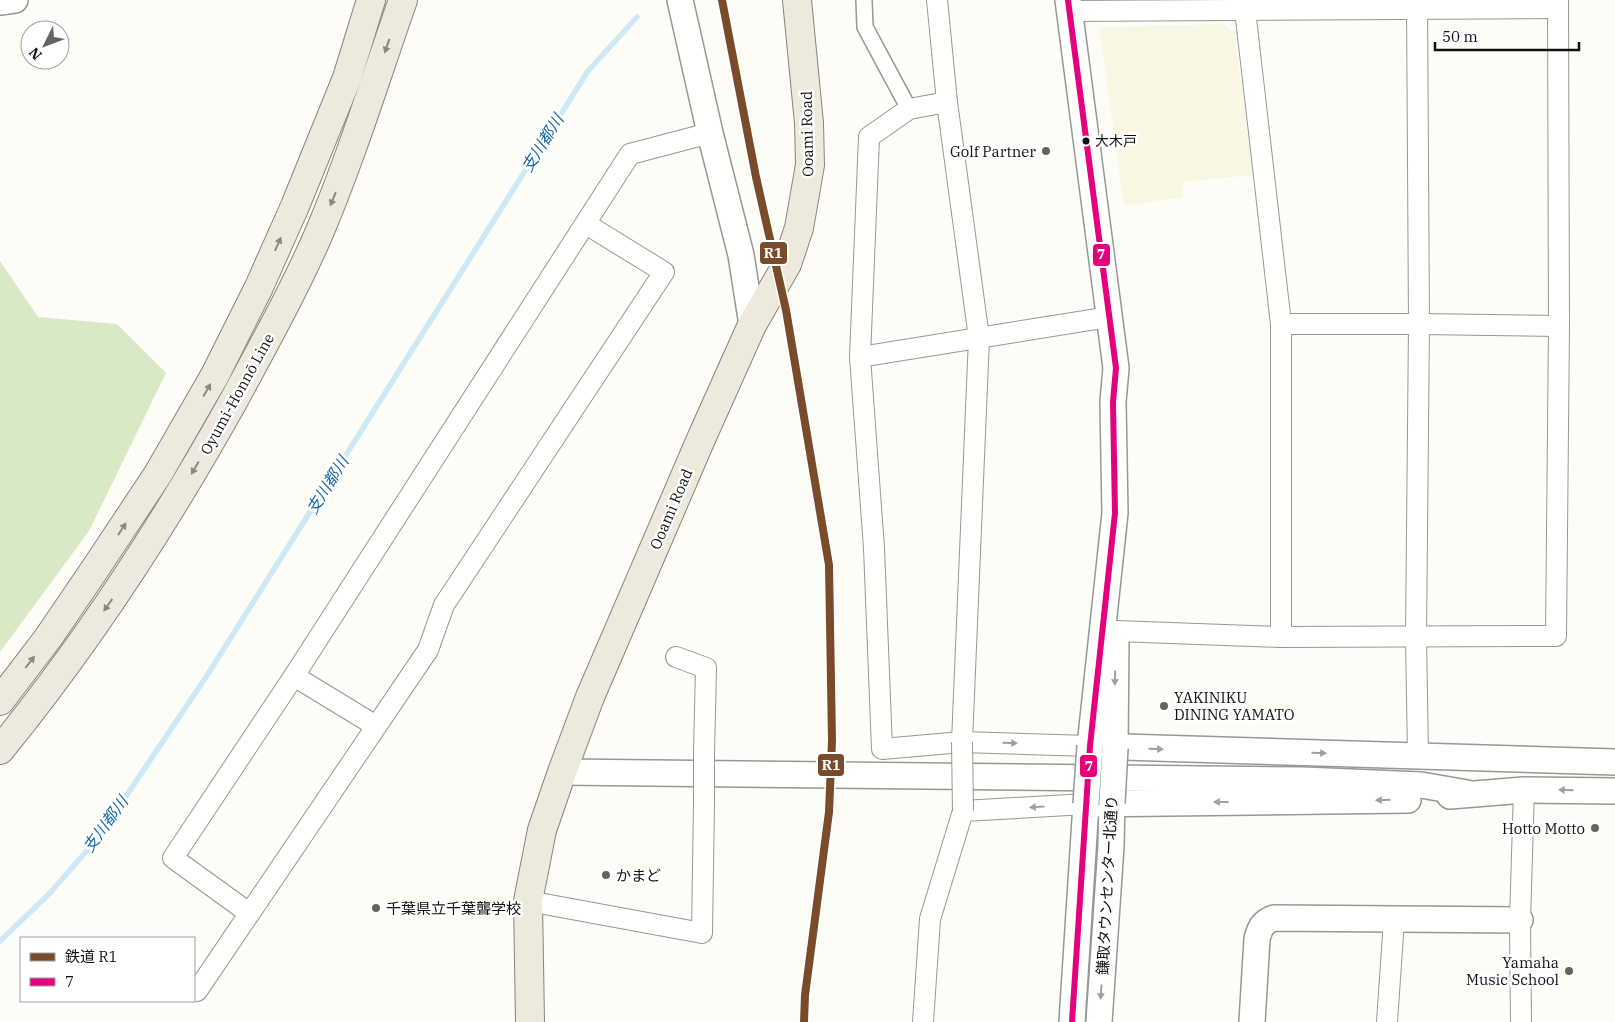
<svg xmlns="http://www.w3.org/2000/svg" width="1615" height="1022" font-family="'IBM Plex Serif','Noto Sans JP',serif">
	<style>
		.farmland { fill: #f9f7e4 }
		.forest { fill: #d8eac5 }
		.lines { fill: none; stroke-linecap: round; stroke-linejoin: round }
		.stream { stroke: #cde8f7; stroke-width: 5.5 }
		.pedestrian-casing { stroke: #979795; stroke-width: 18 }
		.minor-casing { stroke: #979795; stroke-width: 22 }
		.tertiary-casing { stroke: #979795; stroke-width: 28 }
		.primary-casing { stroke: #858482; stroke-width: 30 }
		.pedestrian { stroke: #fffffe; stroke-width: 15 }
		.minor { stroke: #fffffe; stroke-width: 20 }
		.tertiary { stroke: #fffffe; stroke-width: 25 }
		.primary { stroke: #ede9dc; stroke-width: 28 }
		.minor-bridge-casing { stroke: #979795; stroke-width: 22; stroke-linecap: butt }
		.tertiary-bridge-casing { stroke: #979795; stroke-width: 28; stroke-linecap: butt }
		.minor-bridge { stroke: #fffffe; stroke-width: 20 }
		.tertiary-bridge { stroke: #fffffe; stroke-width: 25 }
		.bus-1-casing { stroke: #fff; stroke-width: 10 }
		.bus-1 { stroke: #e5007d; stroke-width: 6 }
		.rail-1-casing { stroke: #fff; stroke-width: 11 }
		.rail-1 { stroke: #7a4b2a; stroke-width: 8 }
		.oneway { fill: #8a8881 }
		.oneway2 { fill: #a0a09f }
		.bus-dot { fill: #111; stroke: #fff; stroke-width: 2 }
		.poi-dot { fill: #646362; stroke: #fff; stroke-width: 2 }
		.labels { text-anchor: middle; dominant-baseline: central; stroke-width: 5; stroke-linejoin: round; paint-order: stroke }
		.bus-label { font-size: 14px; fill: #111; stroke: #fff; text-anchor: start }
		.street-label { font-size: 15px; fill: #111; stroke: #fff }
		.poi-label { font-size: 15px; fill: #111; stroke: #fff; text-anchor: end }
		.water-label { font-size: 16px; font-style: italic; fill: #1768a6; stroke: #fff }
		.line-badge { stroke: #fff; stroke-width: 2 }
		.badge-label { font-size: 14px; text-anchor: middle; font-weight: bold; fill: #fff }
	</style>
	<rect width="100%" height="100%" fill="#fdfcf7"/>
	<!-- farmland -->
	<path class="farmland" d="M 1224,24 L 1235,35 L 1253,175 L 1183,182 L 1182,197 L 1124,206 L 1099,27 Z"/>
	<!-- forest -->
	<path class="forest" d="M 0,261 L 38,317 L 117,324 L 166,373 L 89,531 L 0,652 Z"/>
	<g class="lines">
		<!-- stream -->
		<path class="stream" d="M 0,941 L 50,893 L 98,838 L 206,677 L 588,71 L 637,17"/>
		<defs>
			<path id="pedestrian" d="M 864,0 L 865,27 L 909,109"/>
			<g id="minor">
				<path d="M 937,0 L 947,102 L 979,338 L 962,742"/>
				<path d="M 1417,0 L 1419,324 L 1416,637 L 1418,756"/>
				<path d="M 1245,10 L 1281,324 L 1419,324 L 1559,326"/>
				<path d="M 1069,11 L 1558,8"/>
				<path d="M 947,102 L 909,109 L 869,137 L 860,357 L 874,548 L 882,749 L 962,742 L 1090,746"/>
				<path d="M 860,357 L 1109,317"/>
				<path d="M 1116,631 L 1281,637 L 1556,636 L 1559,326 L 1558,0"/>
				<path d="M 1281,637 L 1281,324"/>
				<path d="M 676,657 L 706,668 L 704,753"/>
				<path d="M 294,676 L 376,726"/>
				<path d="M 528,901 L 702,933 L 704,802"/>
				<path d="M 249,913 L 173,858 L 294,676 L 630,154 L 710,133"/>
				<path d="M 197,991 L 428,650 L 444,605 L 664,272 L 586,224"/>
				<path d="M 923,1022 L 930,919 L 963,811 L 1086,804"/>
				<path d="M 1387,1022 L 1394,920"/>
				<path d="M 1521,1022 L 1520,920 L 1524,790"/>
			</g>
			<g id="tertiary">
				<path d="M 680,0 L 710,133 L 741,255 L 752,325"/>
				<path d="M 1068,0 L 1116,368 L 1113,402 L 1115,513 L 1090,746 L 1615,762"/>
				<path d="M 0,2 L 15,0"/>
				<path d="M 1115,748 L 1116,639"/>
				<path d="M 562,772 L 1303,780 L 1421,785 L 1467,793"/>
				<path d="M 1450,796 L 1524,790 L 1615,791"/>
				<path d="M 1072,1022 L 1086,804 L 1408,800"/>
				<path d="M 1099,1022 L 1111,846 L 1112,803"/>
				<path d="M 1252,1022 L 1257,939 C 1260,927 1263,922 1274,918 L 1520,920"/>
			</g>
			<g id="primary">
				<path d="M 0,701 L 48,638 L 95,569 L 158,474 L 215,375 L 259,287 L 295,206 L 347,78 L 371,0"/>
				<path d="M 0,750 C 89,641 166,522 234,400 C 264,344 295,289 320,231 C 352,155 376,77 403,0"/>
				<path d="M 530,1022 L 528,901 L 542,830 L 562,772 L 590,697 L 701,439 L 752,325 L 787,264 L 799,228 L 810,165 L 809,123 L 797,0"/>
			</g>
		</defs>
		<!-- pedestrian casing -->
		<use href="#pedestrian" class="pedestrian-casing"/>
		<!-- minor casing -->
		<use href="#minor" class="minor-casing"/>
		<!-- tertiary casing -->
		<use href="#tertiary" class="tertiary-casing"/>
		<!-- primary casing -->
		<use href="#primary" class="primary-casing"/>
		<!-- pedestrian -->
		<use href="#pedestrian" class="pedestrian"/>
		<!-- minor -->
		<use href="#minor" class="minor"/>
		<!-- tertiary -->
		<use href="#tertiary" class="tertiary"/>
		<!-- primary -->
		<use href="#primary" class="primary"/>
		<defs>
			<g id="minor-bridge">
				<path d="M 962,742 L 963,811"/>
				<path d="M 704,802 L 704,753"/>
			</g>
			<g id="tertiary-bridge">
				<path d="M 1112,803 L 1115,748"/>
				<path d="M 1086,804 L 1090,746"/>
			</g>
		</defs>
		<!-- minor-bridge casing -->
		<use href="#minor-bridge" class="minor-bridge-casing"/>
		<!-- tertiary-bridge casing -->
		<use href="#tertiary-bridge" class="tertiary-bridge-casing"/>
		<!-- minor-bridge -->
		<use href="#minor-bridge" class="minor-bridge"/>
		<!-- tertiary-bridge -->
		<use href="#tertiary-bridge" class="tertiary-bridge"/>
		<defs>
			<path id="bus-1" d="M 1068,0 L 1116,368 L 1113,402 L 1115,513 L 1090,746 L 1072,1022"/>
		</defs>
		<!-- bus-1 casing -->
		<use href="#bus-1" class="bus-1-casing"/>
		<!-- bus-1 -->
		<use href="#bus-1" class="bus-1"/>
		<defs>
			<path id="rail-1" d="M 722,0 L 756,177 L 786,310 L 829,565 L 832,740 L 829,812 L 805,995 L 804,1022"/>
		</defs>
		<!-- rail-1 casing -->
		<use href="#rail-1" class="rail-1-casing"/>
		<!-- rail-1 -->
		<use href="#rail-1" class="rail-1"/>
	</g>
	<!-- one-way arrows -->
	<defs><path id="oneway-solid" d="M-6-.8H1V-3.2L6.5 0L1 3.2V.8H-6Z" transform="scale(1.25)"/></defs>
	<g class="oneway">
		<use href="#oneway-solid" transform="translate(387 46) rotate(109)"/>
		<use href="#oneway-solid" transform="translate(333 199) rotate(112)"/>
		<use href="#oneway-solid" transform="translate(278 244) rotate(-66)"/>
		<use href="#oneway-solid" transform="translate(207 390) rotate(-60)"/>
		<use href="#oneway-solid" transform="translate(195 468) rotate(120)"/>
		<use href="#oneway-solid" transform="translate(122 529) rotate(-57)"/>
		<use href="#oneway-solid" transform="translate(108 605) rotate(125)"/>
		<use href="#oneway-solid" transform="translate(30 662) rotate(-52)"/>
	</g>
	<g class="oneway2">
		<use href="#oneway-solid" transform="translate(1115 678) rotate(91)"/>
		<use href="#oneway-solid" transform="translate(1010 743) rotate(2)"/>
		<use href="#oneway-solid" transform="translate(1156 749) rotate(1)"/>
		<use href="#oneway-solid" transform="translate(1319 753) rotate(1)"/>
		<use href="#oneway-solid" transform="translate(1566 790) rotate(-179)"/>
		<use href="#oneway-solid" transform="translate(1383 800) rotate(179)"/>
		<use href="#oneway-solid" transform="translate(1221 802) rotate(180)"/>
		<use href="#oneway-solid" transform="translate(1037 807) rotate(177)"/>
		<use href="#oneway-solid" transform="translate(1101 992) rotate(94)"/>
	</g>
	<!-- markers -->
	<circle class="bus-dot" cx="1086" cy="141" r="4.5"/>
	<g class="poi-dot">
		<circle cx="1046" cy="151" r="5"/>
		<circle cx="1164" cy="706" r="5"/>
		<circle cx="1595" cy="828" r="5"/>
		<circle cx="606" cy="875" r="5"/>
		<circle cx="376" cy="908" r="5"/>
		<circle cx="1569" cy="971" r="5"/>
	</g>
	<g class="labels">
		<!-- bus labels -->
		<g class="bus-label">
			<text x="1095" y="141">大木戸</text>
		</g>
		<!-- street labels -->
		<g class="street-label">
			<text transform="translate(807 134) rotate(-91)">Ooami Road</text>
			<text transform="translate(237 394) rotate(-61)">Oyumi-Honnō Line</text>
			<text transform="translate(671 509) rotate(-67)">Ooami Road</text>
			<text transform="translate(1107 885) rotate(-87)">鎌取タウンセンター北通り</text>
		</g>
		<!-- poi labels -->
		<g class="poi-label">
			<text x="1036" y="151">Golf Partner</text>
			<text x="1174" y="697" text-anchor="start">YAKINIKU<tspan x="1174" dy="17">DINING YAMATO</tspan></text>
			<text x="1585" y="828">Hotto Motto</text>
			<text x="616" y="875" text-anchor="start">かまど</text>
			<text x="386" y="908" text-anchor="start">千葉県立千葉聾学校</text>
			<text x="1559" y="962">Yamaha<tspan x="1559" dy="17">Music School</tspan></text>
		</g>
		<!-- water labels -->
		<g class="water-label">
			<text transform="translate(542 143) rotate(-58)">支川都川</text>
			<text transform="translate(327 485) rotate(-58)">支川都川</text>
			<text transform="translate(105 824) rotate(-54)">支川都川</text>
		</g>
	</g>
	<g class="line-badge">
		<rect x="759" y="241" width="29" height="24" rx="5" fill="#7a4b2a"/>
		<rect x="1092" y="243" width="19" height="24" rx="5" fill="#e5007d"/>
		<rect x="817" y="753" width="28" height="24" rx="5" fill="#7a4b2a"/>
		<rect x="1079" y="754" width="19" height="24" rx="5" fill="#e5007d"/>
	</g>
	<g class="badge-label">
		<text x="773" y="258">R1</text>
		<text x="1101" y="259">7</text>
		<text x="831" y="770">R1</text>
		<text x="1089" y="771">7</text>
	</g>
	<!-- legend -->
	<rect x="20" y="937" width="175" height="65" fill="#ffffff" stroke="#a0a0a0"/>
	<rect x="30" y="953" width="25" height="8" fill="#7a4b2a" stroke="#a0a0a0"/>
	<text x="65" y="962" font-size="15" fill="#111111">鉄道 R1</text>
	<rect x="30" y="978" width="25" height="8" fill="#e5007d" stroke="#a0a0a0"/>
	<text x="65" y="987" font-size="15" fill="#111111">7</text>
	<!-- north arrow -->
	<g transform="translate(45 45) rotate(228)"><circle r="24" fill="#ffffff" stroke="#a0a0a0"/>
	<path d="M0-4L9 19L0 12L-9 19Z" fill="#646362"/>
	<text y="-8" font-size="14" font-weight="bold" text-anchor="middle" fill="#111111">N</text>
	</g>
	<!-- scale -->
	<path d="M1435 42v8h144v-8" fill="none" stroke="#111111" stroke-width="2.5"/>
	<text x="1442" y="42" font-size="15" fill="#111111" stroke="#ffffff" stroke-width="4" paint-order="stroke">50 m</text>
</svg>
